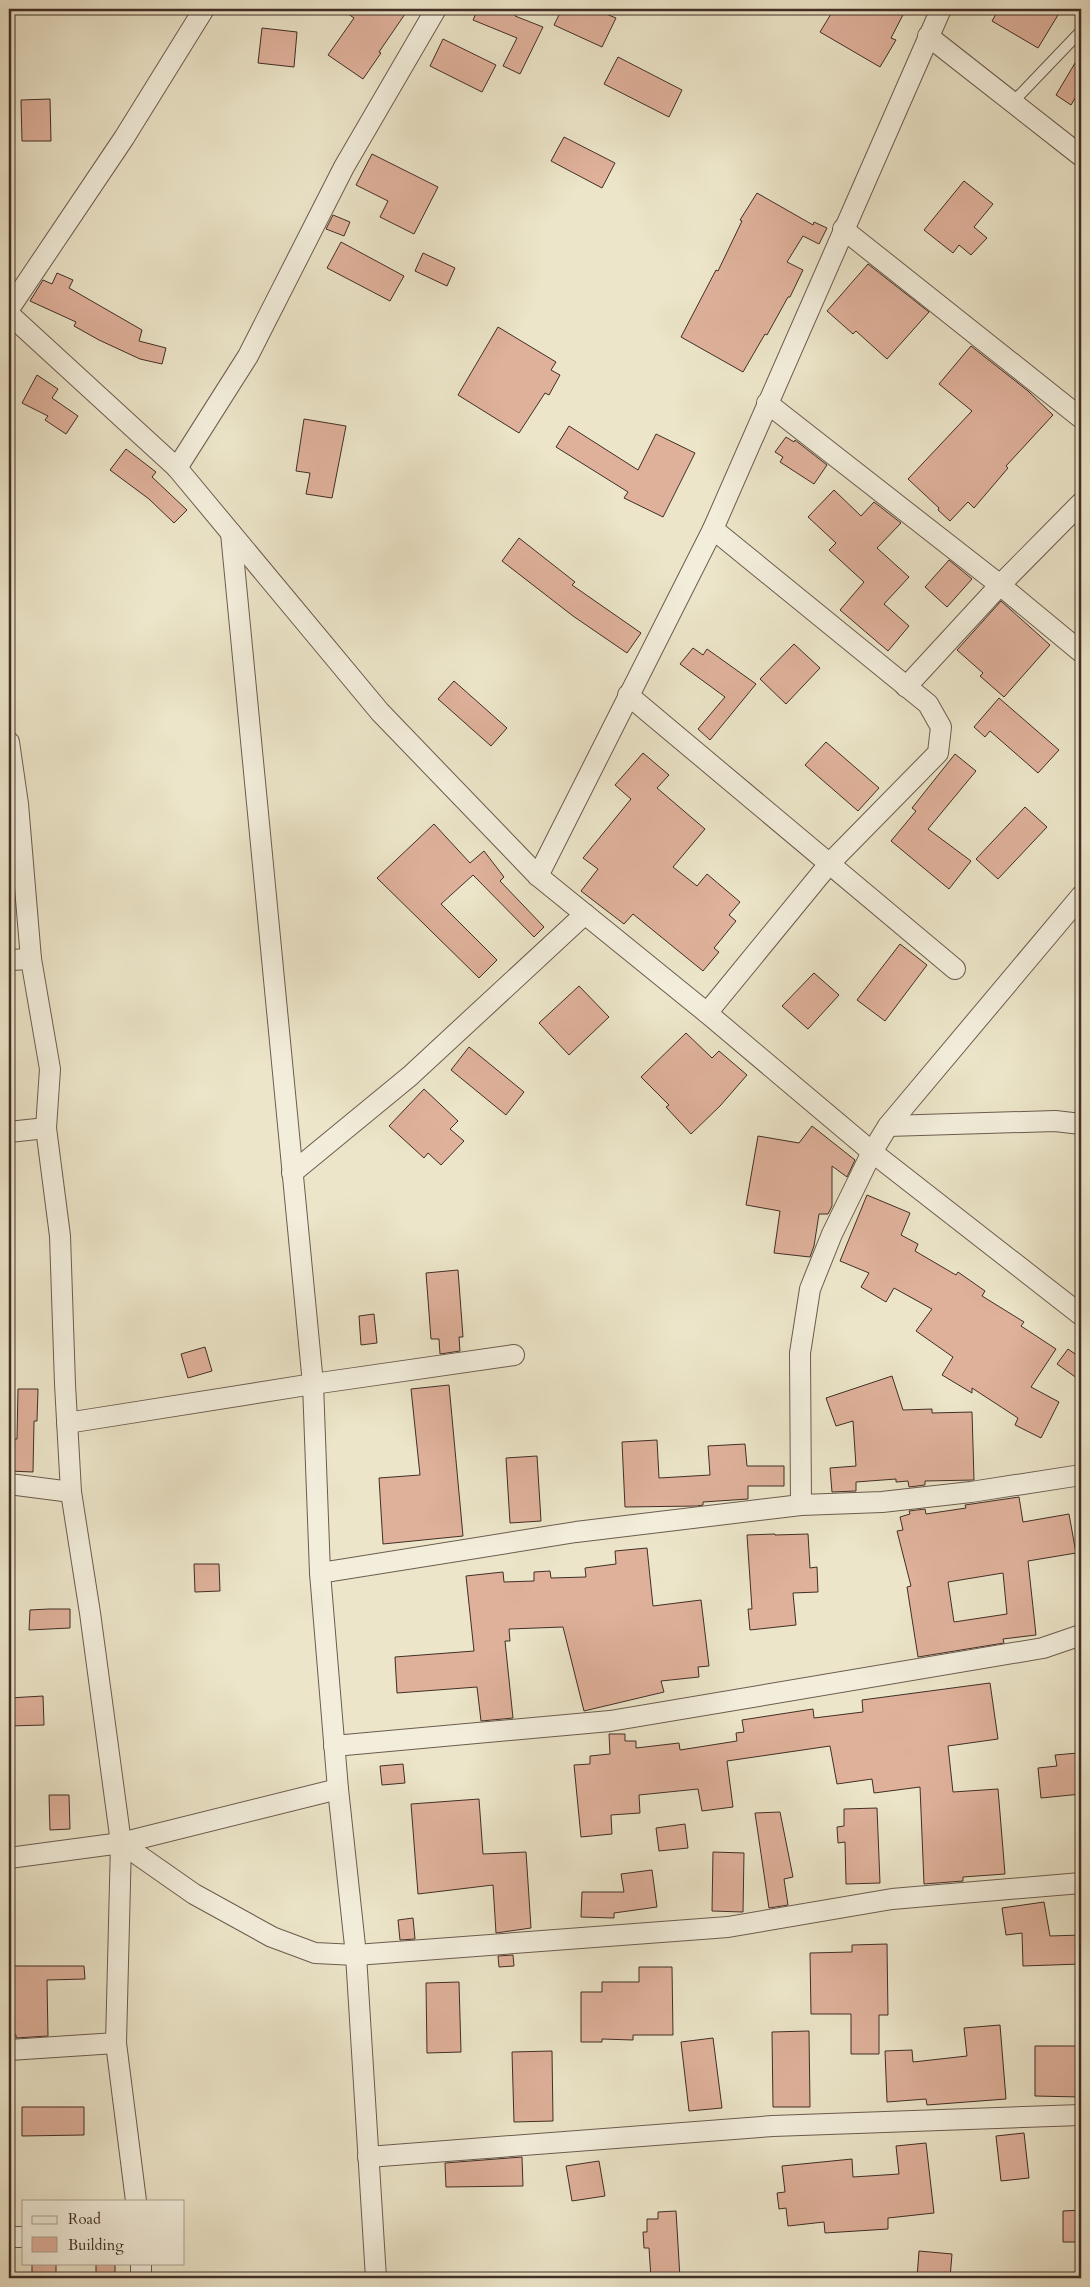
<svg xmlns="http://www.w3.org/2000/svg" width="1090" height="2287" font-family="Cardo,serif">
	<style>
		.building { fill: #dfb19b; stroke: #412e26; fill-rule: evenodd }
		.lines { fill: none; stroke-linecap: round; stroke-linejoin: round }
		.lane-casing { stroke: #6c5c4f; stroke-width: 12 }
		.street-casing { stroke: #6c5c4f; stroke-width: 22 }
		.lane { stroke: #f3eedc; stroke-width: 10 }
		.street { stroke: #f3eedc; stroke-width: 20 }
	</style>
	<rect width="100%" height="100%" fill="#ece5c9"/>
	<filter id="stains"><feTurbulence type="fractalNoise" baseFrequency=".004" numOctaves="4"/><feColorMatrix values="0 0 0 0 .2 0 0 0 0 .09 0 0 0 0 .02 0 0 0 .5 -.17"/></filter>
	<radialGradient id="worn" r=".72"><stop offset=".6" stop-color="#630" stop-opacity="0"/><stop offset="1" stop-color="#630" stop-opacity=".3"/></radialGradient>
	<!-- building -->
	<g class="building">
		<path d="M 341,9 L 398,9 L 405,14 L 379,52 L 381,53 L 363,79 L 328,55 L 354,18 Z"/>
		<path d="M 478,9 L 507,9 L 516,13 L 515,16 L 543,27 L 520,74 L 503,66 L 517,38 L 473,20 Z"/>
		<path d="M 562,9 L 594,9 L 616,18 L 602,47 L 554,25 Z"/>
		<path d="M 834,9 L 906,9 L 891,38 L 896,40 L 880,67 L 820,32 Z"/>
		<path d="M 999,9 L 1047,9 L 1058,15 L 1038,48 L 992,21 Z"/>
		<path d="M 262,28 L 297,32 L 294,67 L 258,63 Z"/>
		<path d="M 443,39 L 496,65 L 482,92 L 430,66 Z"/>
		<path d="M 1081,53 L 1081,88 L 1071,105 L 1056,95 Z"/>
		<path d="M 618,57 L 682,90 L 669,117 L 604,84 Z"/>
		<path d="M 50,99 L 51,141 L 22,141 L 21,100 Z"/>
		<path d="M 564,137 L 615,163 L 602,188 L 551,161 Z"/>
		<path d="M 372,154 L 438,187 L 414,234 L 380,217 L 388,201 L 356,185 Z"/>
		<path d="M 964,181 L 993,204 L 974,227 L 987,238 L 971,255 L 959,245 L 953,253 L 924,230 Z"/>
		<path d="M 757,193 L 813,225 L 814,222 L 827,228 L 819,244 L 803,236 L 787,262 L 803,270 L 790,297 L 788,297 L 767,335 L 765,334 L 743,372 L 681,337 L 716,270 L 718,271 L 742,221 L 740,220 Z"/>
		<path d="M 333,215 L 350,222 L 344,236 L 326,229 Z"/>
		<path d="M 341,242 L 404,276 L 390,301 L 327,268 Z"/>
		<path d="M 423,253 L 455,268 L 447,286 L 415,271 Z"/>
		<path d="M 868,264 L 929,312 L 887,359 L 856,331 L 853,334 L 827,311 Z"/>
		<path d="M 57,273 L 73,280 L 69,288 L 142,330 L 139,341 L 166,348 L 162,364 L 140,359 L 99,340 L 74,326 L 76,322 L 30,301 L 43,280 L 52,284 Z"/>
		<path d="M 498,327 L 556,362 L 551,370 L 560,375 L 549,395 L 545,393 L 519,433 L 458,395 Z"/>
		<path d="M 971,346 L 1028,391 L 1053,415 L 1006,466 L 1008,468 L 974,508 L 968,502 L 950,521 L 938,510 L 939,508 L 908,479 L 972,411 L 939,384 Z"/>
		<path d="M 37,375 L 58,389 L 52,398 L 78,416 L 66,434 L 45,420 L 48,416 L 22,403 Z"/>
		<path d="M 304,419 L 346,426 L 332,498 L 306,494 L 310,473 L 296,471 Z"/>
		<path d="M 569,426 L 638,470 L 656,434 L 695,453 L 663,517 L 624,498 L 628,492 L 556,447 Z"/>
		<path d="M 786,437 L 794,442 L 795,440 L 827,465 L 814,484 L 780,462 L 783,457 L 775,452 Z"/>
		<path d="M 126,449 L 156,472 L 152,477 L 187,510 L 174,523 L 149,499 L 110,470 Z"/>
		<path d="M 834,490 L 861,516 L 874,502 L 901,523 L 877,548 L 909,577 L 884,604 L 909,626 L 888,651 L 840,610 L 864,582 L 829,550 L 836,543 L 808,517 Z"/>
		<path d="M 519,538 L 575,582 L 572,585 L 641,633 L 627,653 L 573,616 L 502,561 Z"/>
		<path d="M 949,560 L 972,579 L 947,607 L 925,587 Z"/>
		<path d="M 1001,601 L 1050,645 L 1004,697 L 980,676 L 983,673 L 957,650 Z"/>
		<path d="M 794,644 L 820,668 L 786,704 L 760,679 Z"/>
		<path d="M 693,648 L 703,655 L 707,649 L 756,684 L 710,740 L 698,729 L 725,697 L 680,664 Z"/>
		<path d="M 454,681 L 507,728 L 491,746 L 438,699 Z"/>
		<path d="M 999,698 L 1059,750 L 1038,773 L 990,731 L 985,737 L 974,727 Z"/>
		<path d="M 826,742 L 879,788 L 858,811 L 805,765 Z"/>
		<path d="M 643,753 L 669,775 L 657,788 L 705,829 L 673,867 L 697,886 L 707,874 L 740,902 L 729,915 L 736,921 L 714,948 L 719,952 L 703,971 L 633,914 L 624,924 L 581,891 L 598,869 L 583,858 L 631,799 L 615,785 Z"/>
		<path d="M 955,754 L 976,771 L 928,829 L 971,861 L 949,889 L 891,841 L 916,811 L 912,808 Z"/>
		<path d="M 1025,807 L 1047,827 L 998,879 L 976,859 Z"/>
		<path d="M 434,824 L 470,863 L 484,851 L 504,877 L 500,881 L 544,927 L 534,937 L 473,875 L 441,904 L 497,960 L 479,978 L 377,878 Z"/>
		<path d="M 900,944 L 927,965 L 885,1021 L 857,1000 Z"/>
		<path d="M 814,973 L 839,995 L 808,1029 L 782,1006 Z"/>
		<path d="M 579,986 L 609,1017 L 569,1055 L 539,1023 Z"/>
		<path d="M 686,1033 L 712,1058 L 719,1051 L 747,1075 L 720,1106 L 691,1134 L 666,1107 L 669,1105 L 641,1077 Z"/>
		<path d="M 469,1047 L 524,1092 L 506,1115 L 451,1070 Z"/>
		<path d="M 424,1089 L 458,1121 L 450,1129 L 464,1141 L 441,1165 L 428,1153 L 424,1158 L 389,1126 Z"/>
		<path d="M 812,1126 L 855,1160 L 847,1177 L 832,1166 L 832,1206 L 828,1214 L 819,1214 L 814,1246 L 810,1257 L 774,1253 L 780,1211 L 746,1205 L 758,1136 L 799,1143 Z"/>
		<path d="M 867,1195 L 910,1213 L 901,1235 L 918,1244 L 915,1251 L 956,1275 L 958,1272 L 985,1291 L 982,1296 L 1024,1322 L 1021,1326 L 1056,1349 L 1031,1387 L 1059,1402 L 1041,1438 L 1015,1425 L 1018,1418 L 972,1388 L 972,1393 L 942,1375 L 953,1357 L 916,1331 L 932,1309 L 894,1288 L 886,1302 L 861,1287 L 869,1273 L 840,1261 Z"/>
		<path d="M 458,1270 L 463,1337 L 459,1337 L 460,1351 L 440,1354 L 439,1339 L 431,1339 L 426,1273 Z"/>
		<path d="M 374,1314 L 377,1343 L 361,1345 L 359,1316 Z"/>
		<path d="M 205,1347 L 212,1371 L 188,1378 L 181,1354 Z"/>
		<path d="M 1068,1349 L 1081,1358 L 1081,1381 L 1057,1364 Z"/>
		<path d="M 892,1376 L 903,1410 L 932,1409 L 932,1413 L 972,1412 L 974,1480 L 925,1481 L 925,1485 L 909,1487 L 908,1481 L 896,1482 L 896,1479 L 856,1482 L 856,1491 L 832,1492 L 830,1468 L 856,1466 L 853,1421 L 836,1426 L 826,1398 Z"/>
		<path d="M 449,1385 L 463,1536 L 383,1544 L 379,1478 L 420,1475 L 411,1389 Z"/>
		<path d="M 18,1389 L 38,1389 L 37,1421 L 34,1421 L 33,1472 L 9,1471 L 9,1439 L 17,1439 Z"/>
		<path d="M 657,1440 L 659,1478 L 710,1475 L 708,1446 L 745,1444 L 747,1466 L 784,1466 L 784,1486 L 748,1486 L 748,1499 L 703,1502 L 703,1505 L 697,1506 L 625,1507 L 622,1442 Z"/>
		<path d="M 537,1456 L 541,1521 L 510,1523 L 506,1458 Z"/>
		<path d="M 1019,1497 L 1023,1522 L 1069,1514 L 1076,1553 L 1028,1561 L 1036,1635 L 1003,1639 L 1004,1643 L 918,1657 L 907,1587 L 911,1586 L 897,1531 L 903,1530 L 900,1517 L 910,1514 L 909,1511 L 925,1509 L 926,1514 L 966,1508 L 965,1505 ZM 1003,1573 L 1007,1614 L 954,1622 L 948,1582 Z"/>
		<path d="M 775,1534 L 775,1535 L 808,1534 L 810,1568 L 817,1567 L 818,1592 L 793,1593 L 796,1625 L 750,1630 L 748,1609 L 752,1609 L 747,1535 Z"/>
		<path d="M 647,1548 L 653,1606 L 701,1600 L 709,1666 L 698,1667 L 699,1677 L 661,1681 L 664,1692 L 584,1711 L 563,1627 L 509,1629 L 510,1641 L 505,1641 L 513,1718 L 481,1721 L 477,1687 L 397,1693 L 395,1657 L 474,1651 L 466,1576 L 503,1572 L 504,1582 L 534,1581 L 534,1572 L 550,1571 L 551,1578 L 586,1577 L 585,1568 L 616,1564 L 615,1551 Z"/>
		<path d="M 194,1564 L 219,1564 L 220,1591 L 195,1592 Z"/>
		<path d="M 49,1609 L 70,1609 L 70,1628 L 29,1630 L 30,1610 Z"/>
		<path d="M 990,1683 L 998,1739 L 948,1746 L 953,1792 L 998,1789 L 1005,1874 L 963,1877 L 963,1881 L 924,1884 L 920,1787 L 874,1793 L 872,1779 L 837,1784 L 830,1746 L 727,1761 L 733,1807 L 702,1811 L 698,1789 L 639,1795 L 640,1813 L 611,1815 L 612,1834 L 581,1837 L 574,1765 L 590,1764 L 590,1756 L 610,1754 L 609,1734 L 625,1734 L 625,1741 L 636,1741 L 636,1748 L 679,1743 L 680,1750 L 737,1741 L 736,1733 L 744,1732 L 742,1720 L 813,1709 L 814,1718 L 863,1712 L 862,1700 Z"/>
		<path d="M 43,1696 L 44,1725 L 9,1726 L 9,1698 Z"/>
		<path d="M 1078,1753 L 1079,1762 L 1081,1762 L 1081,1794 L 1041,1798 L 1038,1768 L 1057,1766 L 1055,1755 Z"/>
		<path d="M 403,1764 L 405,1783 L 382,1785 L 380,1766 Z"/>
		<path d="M 49,1795 L 69,1795 L 70,1829 L 50,1830 Z"/>
		<path d="M 479,1799 L 483,1854 L 526,1852 L 531,1928 L 496,1933 L 493,1885 L 418,1894 L 411,1804 Z"/>
		<path d="M 877,1808 L 880,1883 L 846,1884 L 845,1842 L 838,1843 L 837,1827 L 844,1826 L 844,1809 Z"/>
		<path d="M 780,1812 L 793,1877 L 784,1879 L 788,1905 L 769,1908 L 755,1813 Z"/>
		<path d="M 685,1824 L 688,1848 L 659,1851 L 656,1828 Z"/>
		<path d="M 713,1852 L 744,1853 L 743,1912 L 712,1911 Z"/>
		<path d="M 652,1870 L 657,1907 L 614,1913 L 614,1918 L 581,1917 L 582,1892 L 624,1892 L 621,1874 Z"/>
		<path d="M 1044,1902 L 1050,1936 L 1081,1935 L 1081,1964 L 1023,1966 L 1022,1933 L 1006,1935 L 1002,1908 Z"/>
		<path d="M 413,1918 L 415,1939 L 400,1940 L 398,1920 Z"/>
		<path d="M 887,1944 L 888,2015 L 879,2015 L 879,2054 L 851,2054 L 851,2014 L 811,2014 L 810,1953 L 852,1952 L 852,1945 Z"/>
		<path d="M 513,1955 L 514,1966 L 499,1967 L 498,1956 Z"/>
		<path d="M 9,1966 L 84,1966 L 85,1979 L 47,1980 L 48,2036 L 16,2038 L 16,2035 L 9,2035 Z"/>
		<path d="M 639,1967 L 672,1967 L 673,2035 L 633,2035 L 633,2040 L 602,2039 L 602,2042 L 581,2042 L 581,1992 L 602,1992 L 602,1982 L 639,1982 Z"/>
		<path d="M 459,1982 L 461,2052 L 427,2053 L 426,1983 Z"/>
		<path d="M 1000,2025 L 1006,2099 L 927,2105 L 926,2099 L 887,2102 L 885,2051 L 912,2050 L 913,2062 L 967,2056 L 964,2028 Z"/>
		<path d="M 809,2031 L 810,2107 L 773,2107 L 772,2032 Z"/>
		<path d="M 713,2038 L 722,2108 L 689,2111 L 681,2042 Z"/>
		<path d="M 1035,2046 L 1081,2046 L 1081,2097 L 1035,2096 Z"/>
		<path d="M 552,2051 L 553,2121 L 514,2122 L 512,2052 Z"/>
		<path d="M 22,2107 L 84,2107 L 84,2135 L 22,2136 Z"/>
		<path d="M 1024,2133 L 1029,2178 L 1001,2181 L 996,2136 Z"/>
		<path d="M 926,2143 L 934,2213 L 888,2218 L 888,2229 L 825,2233 L 824,2222 L 788,2226 L 786,2208 L 779,2209 L 777,2193 L 785,2192 L 782,2166 L 852,2159 L 853,2177 L 899,2174 L 896,2146 Z"/>
		<path d="M 522,2157 L 523,2186 L 446,2187 L 445,2163 Z"/>
		<path d="M 599,2161 L 605,2196 L 572,2201 L 566,2166 Z"/>
		<path d="M 1081,2210 L 1081,2242 L 1063,2242 L 1063,2211 Z"/>
		<path d="M 676,2211 L 680,2278 L 651,2278 L 649,2248 L 644,2248 L 643,2232 L 647,2232 L 647,2219 L 658,2219 L 658,2212 Z"/>
		<path d="M 919,2251 L 952,2254 L 950,2278 L 917,2278 Z"/>
		<rect x="32" y="2263" width="24" height="15"/>
		<rect x="96" y="2263" width="19" height="15"/>
	</g>
	<g class="lines">
		<defs>
			<path id="lane" d="M 1013,102 L 1081,31"/>
			<g id="street">
				<path d="M 928,36 L 1081,156"/>
				<path d="M 843,229 L 1081,418"/>
				<path d="M 9,309 L 124,138 L 204,9"/>
				<path d="M 9,314 L 177,468 L 380,712 L 538,876 L 707,1013 L 872,1152 L 1081,1315"/>
				<path d="M 767,403 L 1000,585 L 1081,652"/>
				<path d="M 177,468 L 248,356 L 344,167 L 436,9"/>
				<path d="M 231,533 L 313,1384 L 320,1573 L 338,1789 L 356,1955 L 376,2278"/>
				<path d="M 906,687 L 1000,585 L 1081,503"/>
				<path d="M 628,695 L 955,969"/>
				<path d="M 9,742 L 18,804 L 31,959 L 50,1069 L 46,1128 L 60,1236 L 65,1384 L 71,1492 L 90,1613 L 121,1843 L 116,2043 L 136,2201"/>
				<path d="M 538,876 L 713,529 L 941,9"/>
				<path d="M 9,960 L 31,959"/>
				<path d="M 707,1013 L 829,864 L 938,753 L 941,727 L 928,704 L 713,529"/>
				<path d="M 888,1126 L 1055,1121 L 1081,1124"/>
				<path d="M 9,1132 L 46,1128"/>
				<path d="M 292,1173 L 410,1076 L 585,914"/>
				<path d="M 67,1423 L 313,1384 L 514,1355"/>
				<path d="M 9,1484 L 71,1492"/>
				<path d="M 801,1505 L 800,1353 L 810,1289 L 832,1234 L 872,1152 L 888,1126 L 1081,896"/>
				<path d="M 320,1573 L 576,1532 L 801,1505 L 882,1502 L 971,1492 L 1081,1475"/>
				<path d="M 334,1746 L 610,1721 L 1043,1648 L 1081,1635"/>
				<path d="M 121,1843 L 194,1894 L 272,1937 L 315,1953 L 356,1955 L 728,1927 L 892,1899 L 1081,1883"/>
				<path d="M 9,1858 L 121,1843 L 338,1789"/>
				<path d="M 9,2050 L 116,2043"/>
				<path d="M 368,2157 L 773,2126 L 1081,2115"/>
				<path d="M 9,2237 L 24,2237"/>
				<path d="M 141,2263 L 141,2278"/>
			</g>
		</defs>
		<!-- lane casing -->
		<use href="#lane" class="lane-casing"/>
		<!-- street casing -->
		<use href="#street" class="street-casing"/>
		<!-- lane -->
		<use href="#lane" class="lane"/>
		<!-- street -->
		<use href="#street" class="street"/>
	</g>
	<!-- margin -->
	<rect width="1090" height="2287" fill="none" stroke="#ece5c9" stroke-width="30"/>
	<rect x="10" y="10" width="1070" height="2267" fill="none" stroke="#412e26" stroke-width="2.5"/>
	<rect x="15" y="15" width="1060" height="2257" fill="none" stroke="#412e26"/>
	<!-- legend -->
	<rect x="22" y="2200" width="162" height="65" fill="#f3eedc" stroke="#aca193"/>
	<rect x="32" y="2216" width="25" height="8" fill="#f3eedc" stroke="#aca193"/>
	<text x="68" y="2224" font-size="15" fill="#412e26">Road</text>
	<rect x="32" y="2237" width="25" height="15" fill="#dfb19b" stroke="#aca193"/>
	<text x="68" y="2250" font-size="15" fill="#412e26">Building</text>
	<rect width="100%" height="100%" filter="url(#stains)"/>
	<rect width="100%" height="100%" fill="url(#worn)"/>
</svg>
